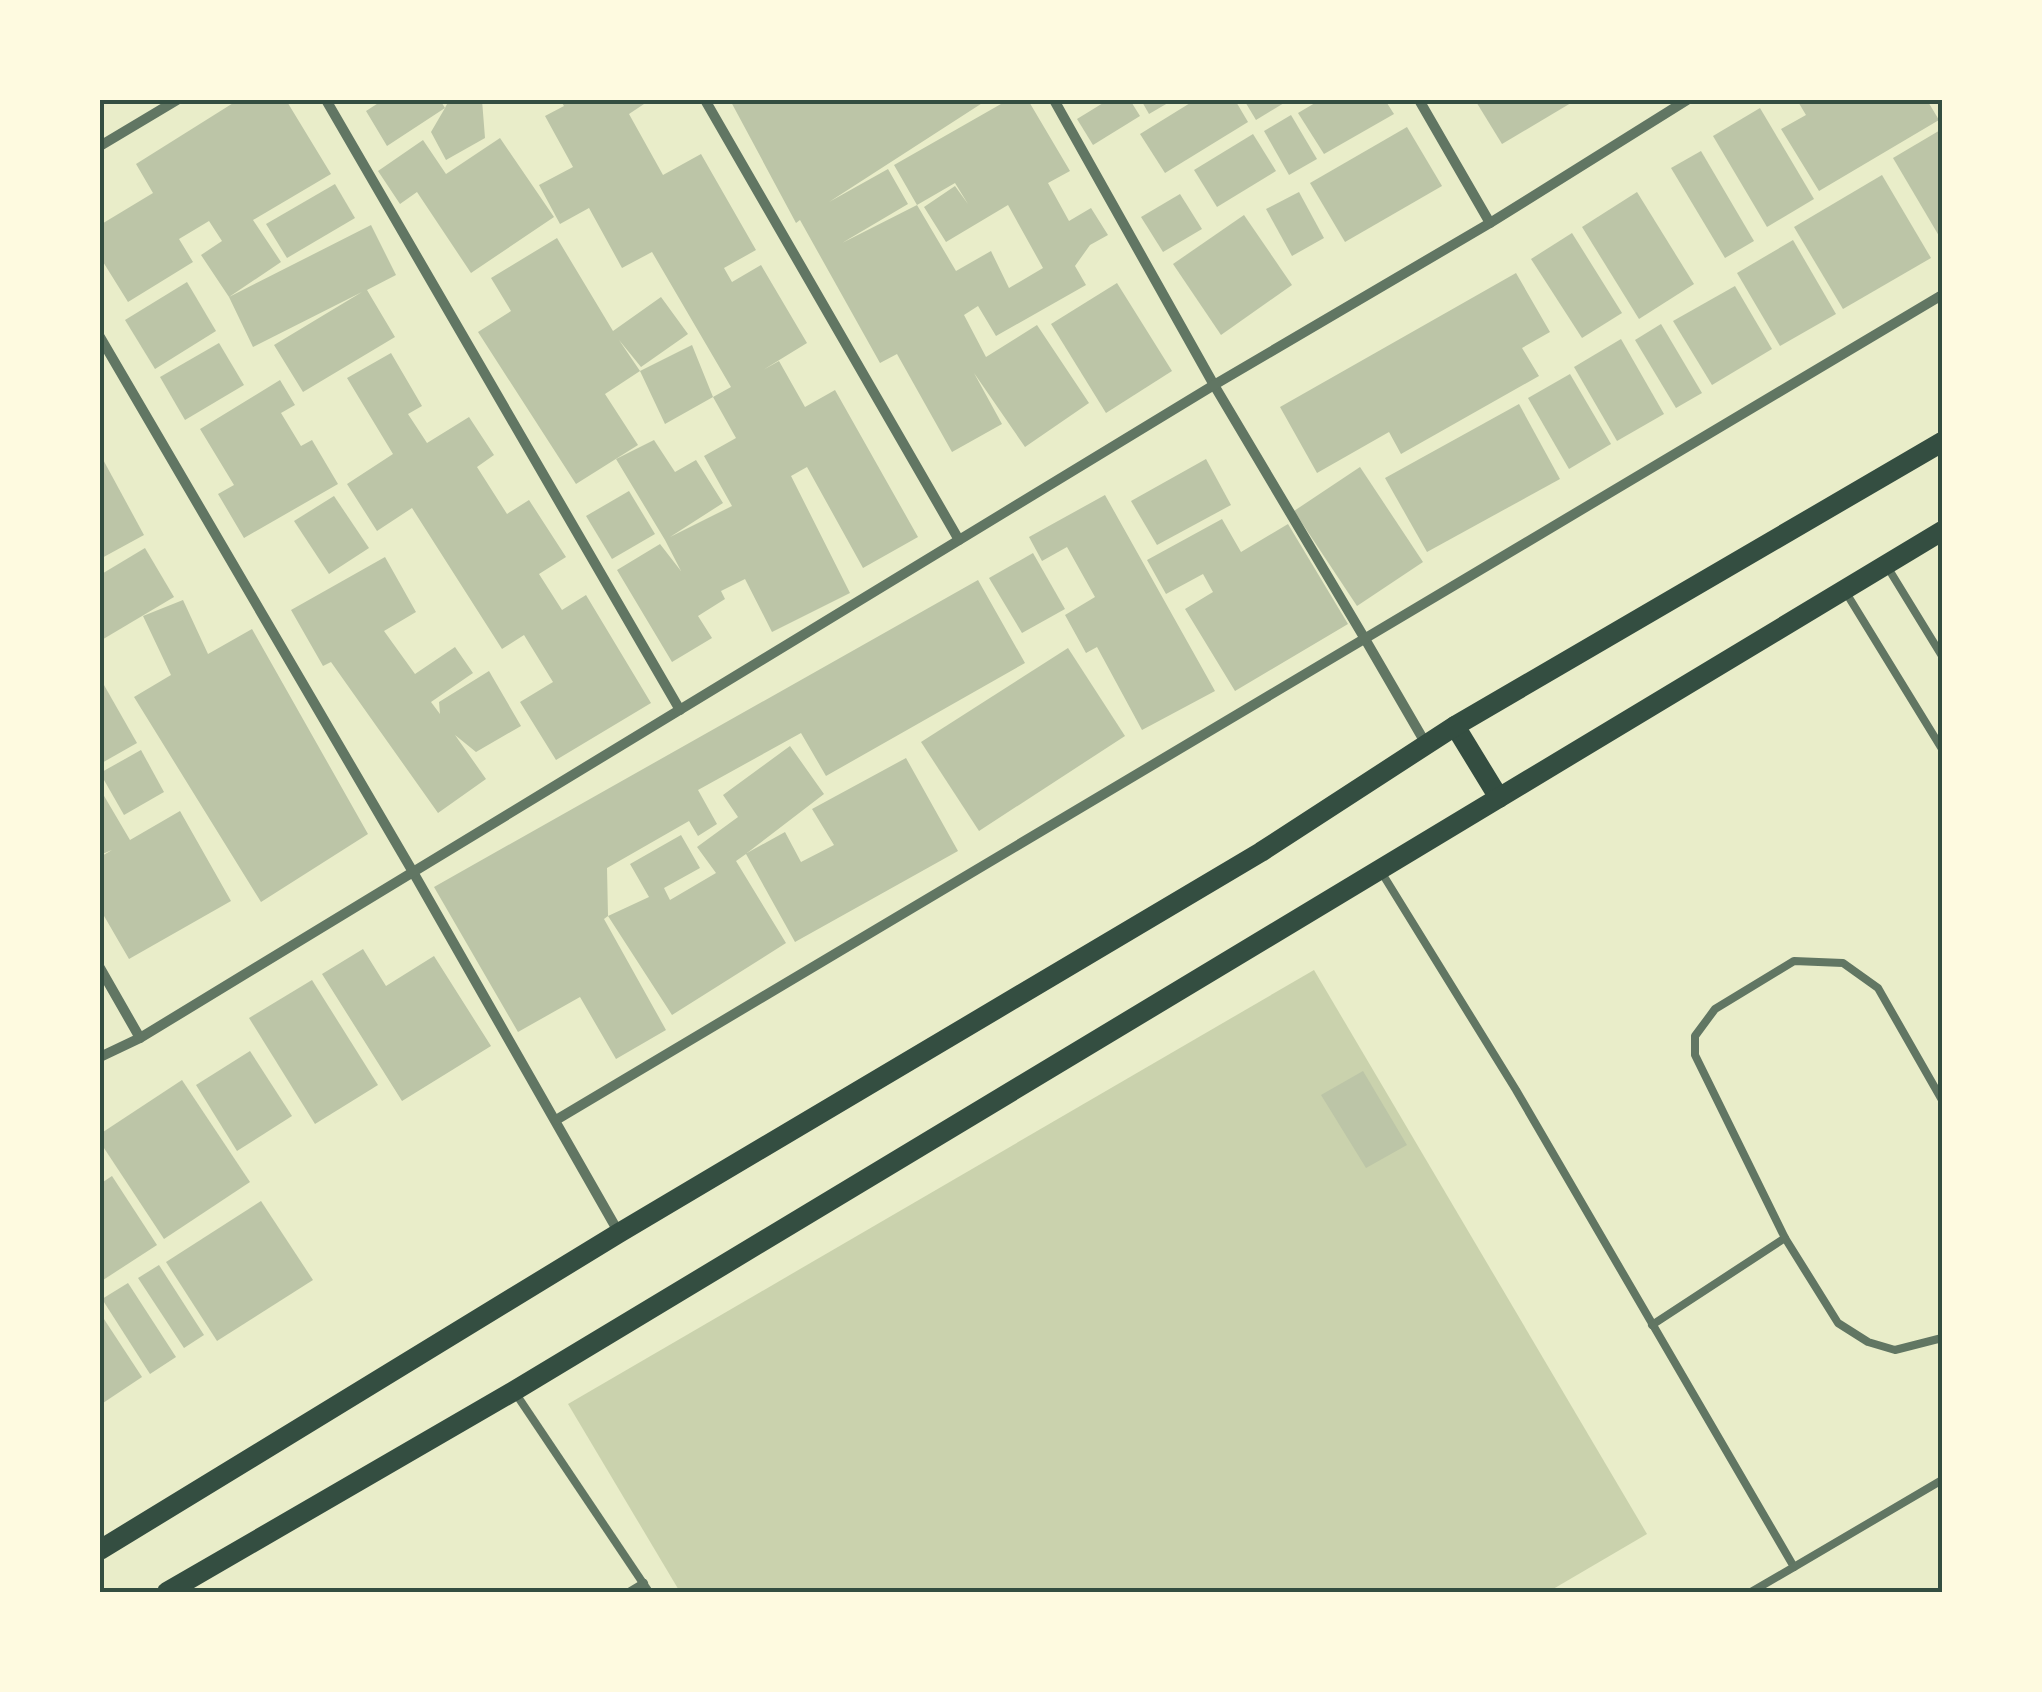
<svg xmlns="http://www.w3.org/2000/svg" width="2042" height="1692" font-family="Spectral,serif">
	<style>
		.green { fill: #cad2ad }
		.building { fill: #bcc5a7 }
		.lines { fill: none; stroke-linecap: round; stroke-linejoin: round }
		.service { stroke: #617663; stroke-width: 8 }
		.minor { stroke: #617663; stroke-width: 10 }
		.secondary { stroke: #344e41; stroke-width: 20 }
		.neatline { fill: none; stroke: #344e41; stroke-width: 4 }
	</style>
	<rect width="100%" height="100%" fill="#e9edc9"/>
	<!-- green -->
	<path class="green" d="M 1314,970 L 1647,1534 L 1548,1592 L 680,1592 L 568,1404 Z"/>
	<!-- building -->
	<g class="building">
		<path d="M 238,100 L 286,100 L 331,174 L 253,220 L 281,262 L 229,297 L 371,225 L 396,275 L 367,290 L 395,337 L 303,392 L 274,345 L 362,292 L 253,347 L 229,297 L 201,255 L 222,241 L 209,221 L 179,239 L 193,262 L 128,302 L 100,257 L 100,225 L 153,193 L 136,164 Z"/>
		<path d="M 383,100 L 440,100 L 445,108 L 449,100 L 482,100 L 485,138 L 446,160 L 431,132 L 445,108 L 387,146 L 366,111 Z"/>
		<path d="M 560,100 L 650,100 L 629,114 L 663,175 L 701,154 L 756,250 L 724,268 L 732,282 L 761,265 L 807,343 L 763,370 L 779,361 L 805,407 L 835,390 L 918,537 L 863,568 L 807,467 L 791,476 L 850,593 L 772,632 L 745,579 L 721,591 L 725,599 L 698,616 L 712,638 L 672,662 L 617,570 L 660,544 L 681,571 L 665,540 L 616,459 L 654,440 L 675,472 L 696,460 L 723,503 L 670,537 L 732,506 L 704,456 L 736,438 L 713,397 L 665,424 L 640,371 L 692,345 L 713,397 L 731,387 L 652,252 L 622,268 L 589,208 L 560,224 L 539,185 L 573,167 L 545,116 L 564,106 Z"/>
		<path d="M 730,100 L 987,100 L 829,202 L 888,169 L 908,204 L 842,243 L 917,205 L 956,271 L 991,251 L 1009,288 L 1043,268 L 1008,205 L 946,242 L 924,207 L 955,186 L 968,204 L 955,183 L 917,205 L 894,165 L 1008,100 L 1028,100 L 1070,171 L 1048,183 L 1069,221 L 1091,208 L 1108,235 L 1090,245 L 1075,266 L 1086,285 L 996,336 L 978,306 L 964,315 L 986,357 L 1037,325 L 1089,403 L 1025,447 L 974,373 L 1002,424 L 952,452 L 897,354 L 880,363 L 800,220 L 796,223 Z"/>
		<path d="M 1108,100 L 1130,100 L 1140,116 L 1093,145 L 1077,119 Z"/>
		<path d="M 1141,100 L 1173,100 L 1149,114 Z"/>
		<path d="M 1195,100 L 1235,100 L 1248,122 L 1165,173 L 1140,134 Z"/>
		<path d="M 1244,100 L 1289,100 L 1256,120 Z"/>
		<path d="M 1320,100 L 1385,100 L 1394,114 L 1324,154 L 1298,113 Z"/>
		<path d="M 1475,100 L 1576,100 L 1502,144 Z"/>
		<path d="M 1797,100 L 1927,100 L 1939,120 L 1819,191 L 1781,129 L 1806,115 Z"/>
		<path d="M 1760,108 L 1814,199 L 1767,227 L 1713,136 Z"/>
		<path d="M 1291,115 L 1317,159 L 1289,175 L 1264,131 Z"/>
		<path d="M 1407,127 L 1442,186 L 1345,242 L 1310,183 Z"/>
		<path d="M 1942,129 L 1942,241 L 1893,158 Z"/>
		<path d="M 1253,134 L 1276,171 L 1217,207 L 1194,170 Z"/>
		<path d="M 500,138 L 554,217 L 471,273 L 417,192 L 400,204 L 378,171 L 423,140 L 446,174 Z"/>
		<path d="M 1701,151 L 1754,241 L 1725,258 L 1671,168 Z"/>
		<path d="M 1882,175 L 1931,258 L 1843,309 L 1794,227 Z"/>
		<path d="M 335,184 L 355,218 L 287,258 L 266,224 Z"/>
		<path d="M 1299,192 L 1324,238 L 1292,256 L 1266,209 Z"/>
		<path d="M 1637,192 L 1694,284 L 1639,319 L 1582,227 Z"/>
		<path d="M 1180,194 L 1202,229 L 1163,252 L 1141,217 Z"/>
		<path d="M 1244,215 L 1292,285 L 1221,335 L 1173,264 Z"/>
		<path d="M 1572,233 L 1622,313 L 1582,338 L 1531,259 Z"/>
		<path d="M 557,238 L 613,331 L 661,297 L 688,334 L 641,367 L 619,340 L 640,371 L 605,394 L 638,445 L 576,484 L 478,332 L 511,311 L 491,278 Z"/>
		<path d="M 1793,240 L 1836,314 L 1780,346 L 1737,273 Z"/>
		<path d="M 1516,273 L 1550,332 L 1522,348 L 1539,376 L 1401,454 L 1389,432 L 1317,473 L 1280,407 Z"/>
		<path d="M 187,282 L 216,331 L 155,369 L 125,320 Z"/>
		<path d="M 1117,283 L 1172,371 L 1106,413 L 1051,324 Z"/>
		<path d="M 1735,286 L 1772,349 L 1712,385 L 1673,321 Z"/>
		<path d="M 1661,324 L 1702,393 L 1676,408 L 1635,340 Z"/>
		<path d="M 1621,339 L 1664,414 L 1617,441 L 1574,367 Z"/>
		<path d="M 219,343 L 244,385 L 185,420 L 160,377 Z"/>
		<path d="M 391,353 L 422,406 L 408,414 L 427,443 L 469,417 L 494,455 L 477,467 L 507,514 L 529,500 L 566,557 L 539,574 L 562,610 L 586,595 L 651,703 L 556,760 L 520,702 L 553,682 L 524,635 L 502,649 L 412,508 L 377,531 L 347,484 L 393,454 L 347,378 Z"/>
		<path d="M 1570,374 L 1611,444 L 1569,469 L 1528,398 Z"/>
		<path d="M 280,380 L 295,405 L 281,413 L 301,446 L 312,440 L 338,484 L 244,538 L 218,494 L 234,485 L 200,429 Z"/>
		<path d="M 1519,404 L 1560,479 L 1427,552 L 1385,478 Z"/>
		<path d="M 100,454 L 144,535 L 100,559 Z"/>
		<path d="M 1206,459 L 1231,505 L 1157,545 L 1131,501 Z"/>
		<path d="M 1360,467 L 1423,562 L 1357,606 L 1294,511 Z"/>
		<path d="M 629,491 L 655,534 L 612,559 L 586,516 Z"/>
		<path d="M 1105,495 L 1215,691 L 1142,730 L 1097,647 L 1086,653 L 1065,615 L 1095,597 L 1067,547 L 1042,561 L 1029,537 Z"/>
		<path d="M 334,496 L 369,548 L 329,574 L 294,521 Z"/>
		<path d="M 1222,519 L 1241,552 L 1288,524 L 1348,624 L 1235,691 L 1185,609 L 1213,592 L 1203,574 L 1166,594 L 1147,560 Z"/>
		<path d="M 145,548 L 174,597 L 100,641 L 100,575 Z"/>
		<path d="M 1033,553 L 1065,609 L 1022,633 L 989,578 Z"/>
		<path d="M 385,557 L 416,612 L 384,631 L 415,674 L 455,647 L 473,673 L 431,702 L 440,714 L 439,702 L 489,671 L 521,726 L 476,752 L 455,735 L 486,779 L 438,813 L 331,662 L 323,666 L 291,610 Z"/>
		<path d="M 978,580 L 1025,663 L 826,776 L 801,733 L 698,790 L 717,824 L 698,836 L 689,821 L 607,868 L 608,916 L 604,919 L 666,1030 L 616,1059 L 580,997 L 518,1032 L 434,887 Z"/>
		<path d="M 183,600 L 208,654 L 252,629 L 368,834 L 261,902 L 134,697 L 171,675 L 143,616 Z"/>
		<path d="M 1068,648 L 1125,736 L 979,831 L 921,742 Z"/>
		<path d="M 100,678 L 137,743 L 100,764 Z"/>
		<path d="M 790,746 L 824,794 L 747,853 L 785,832 L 801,862 L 834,845 L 812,809 L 906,758 L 958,851 L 795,942 L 746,854 L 736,861 L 786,943 L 672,1015 L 608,916 L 649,897 L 630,864 L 681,835 L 700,868 L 664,888 L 670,900 L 716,873 L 697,847 L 738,817 L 723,795 Z"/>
		<path d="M 141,750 L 164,792 L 124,815 L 100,773 Z"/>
		<path d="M 100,789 L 130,840 L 180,811 L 231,901 L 129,959 L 100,909 L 100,857 L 112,850 L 100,855 Z"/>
		<path d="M 363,949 L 386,986 L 434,956 L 491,1046 L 402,1101 L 322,974 Z"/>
		<path d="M 312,980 L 378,1085 L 315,1124 L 249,1018 Z"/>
		<path d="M 250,1051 L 292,1116 L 237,1151 L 196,1085 Z"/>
		<path d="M 1363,1071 L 1407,1145 L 1366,1168 L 1321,1095 Z"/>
		<path d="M 182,1080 L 250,1182 L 164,1239 L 100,1142 L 100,1134 Z"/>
		<path d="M 112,1176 L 157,1245 L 100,1282 L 100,1184 Z"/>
		<path d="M 261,1201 L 313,1280 L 217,1341 L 166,1262 Z"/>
		<path d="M 159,1265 L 204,1335 L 184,1348 L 138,1278 Z"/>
		<path d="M 128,1283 L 176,1357 L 150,1374 L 102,1299 Z"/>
		<path d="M 100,1313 L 142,1377 L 100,1405 Z"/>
	</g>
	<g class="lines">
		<!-- service -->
		<g class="service">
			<path d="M 1888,568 L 1942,656"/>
			<path d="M 1845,591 L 1942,749"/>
			<path d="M 1380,870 L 1516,1090 L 1794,1567 L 1751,1592"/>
			<path d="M 1942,1100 L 1878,988 L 1843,963 L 1794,961 L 1715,1009 L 1695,1036 L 1695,1055 L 1785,1238 L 1838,1323 L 1868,1342 L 1895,1350 L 1942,1338"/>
			<path d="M 1652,1325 L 1785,1238"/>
			<path d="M 514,1391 L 649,1592"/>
			<path d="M 1794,1567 L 1942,1480"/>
			<path d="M 629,1592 L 644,1583"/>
		</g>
		<!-- minor -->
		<g class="minor">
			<path d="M 326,100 L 680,710"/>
			<path d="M 705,100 L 959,540"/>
			<path d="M 1054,100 L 1214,385 L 1365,639 L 1426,744"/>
			<path d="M 1419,100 L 1490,223"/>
			<path d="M 100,146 L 177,100"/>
			<path d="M 100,337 L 413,872 L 619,1233"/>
			<path d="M 100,968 L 140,1038"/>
			<path d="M 100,1057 L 140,1038 L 1214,385 L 1490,223 L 1687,100"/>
			<path d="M 556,1120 L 1942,295"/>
		</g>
		<!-- secondary -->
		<g class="secondary">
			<path d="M 1455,726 L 1499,798"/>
			<path d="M 100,1550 L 619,1233 L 1261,852 L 1455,726 L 1942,442"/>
			<path d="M 167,1592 L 514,1391 L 1942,531"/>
		</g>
	</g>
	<!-- border -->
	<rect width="2042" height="1692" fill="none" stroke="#fefae0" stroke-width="205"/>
	<rect x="102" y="102" width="1838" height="1488" class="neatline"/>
</svg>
